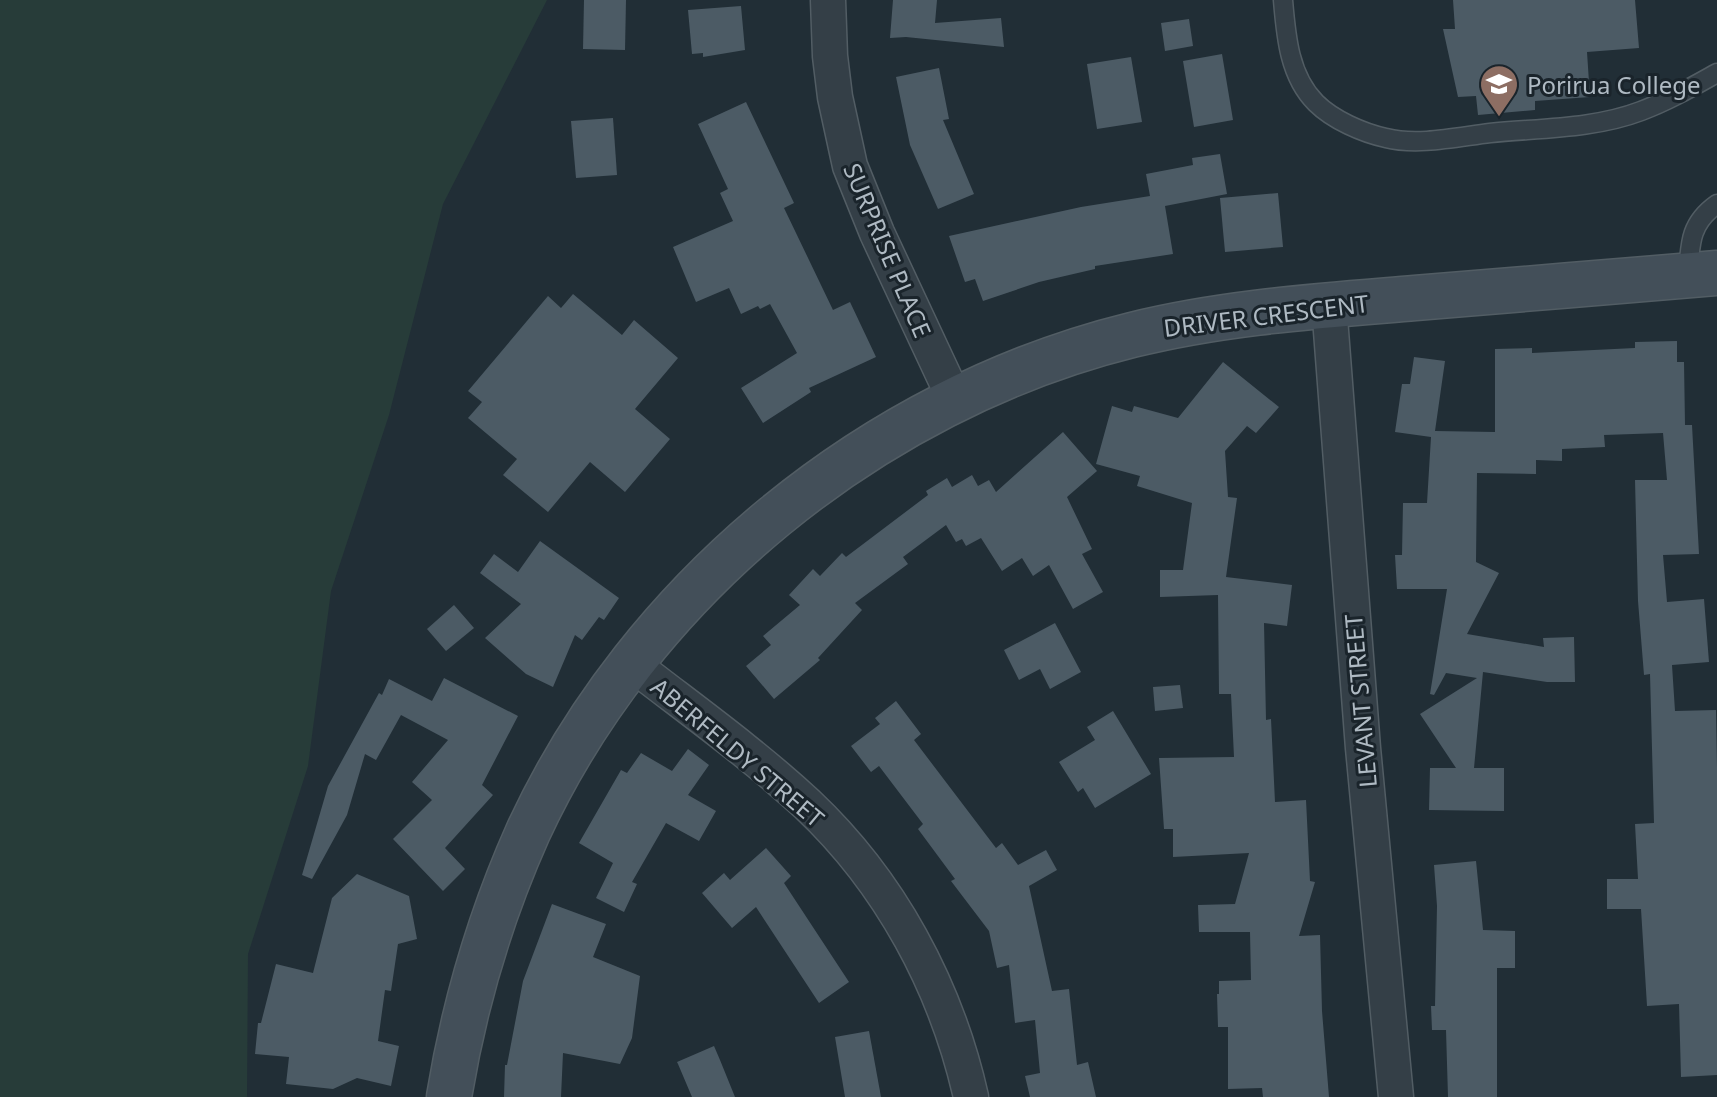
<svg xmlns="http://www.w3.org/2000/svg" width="1717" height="1097" font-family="'Noto Sans',sans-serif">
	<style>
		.green { fill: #273c39 }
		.building { fill: #4c5b65 }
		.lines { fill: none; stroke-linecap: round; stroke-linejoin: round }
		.lane-casing { stroke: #525d64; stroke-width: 21 }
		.street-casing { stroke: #525d64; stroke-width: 37 }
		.secondary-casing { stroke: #525d64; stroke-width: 47 }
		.lane { stroke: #343f47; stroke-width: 18 }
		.street { stroke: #343f47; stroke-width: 34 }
		.secondary { stroke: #434f59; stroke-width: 44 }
		.labels { text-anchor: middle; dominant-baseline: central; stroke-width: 6; stroke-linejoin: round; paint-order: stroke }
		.poi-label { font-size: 24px; fill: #afbac3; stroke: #1a242b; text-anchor: start }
		.street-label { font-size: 24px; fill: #afbac3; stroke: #1a242b }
	</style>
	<rect width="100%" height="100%" fill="#212e36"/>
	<!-- green -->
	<path class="green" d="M 0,0 L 547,0 L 443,204 L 389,415 L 331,591 L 308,766 L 248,954 L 247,1097 L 0,1097 Z"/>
	<!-- building -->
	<g class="building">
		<path d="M 584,0 L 626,0 L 625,50 L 583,49 Z"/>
		<path d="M 893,0 L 937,0 L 935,23 L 1001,18 L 1004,47 L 906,37 L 890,38 Z"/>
		<path d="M 1453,0 L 1635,0 L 1639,48 L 1587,52 L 1590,97 L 1535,101 L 1535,110 L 1478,115 L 1476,96 L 1458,97 L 1443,29 L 1455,29 Z"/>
		<path d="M 741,6 L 745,50 L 703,57 L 703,53 L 692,54 L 688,10 Z"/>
		<path d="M 1189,19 L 1193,46 L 1165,51 L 1161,23 Z"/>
		<path d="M 1222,54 L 1233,120 L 1194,127 L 1183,61 Z"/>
		<path d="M 1131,57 L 1142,122 L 1097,129 L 1087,64 Z"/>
		<path d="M 939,68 L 949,119 L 943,120 L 974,194 L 938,209 L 910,145 L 896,77 Z"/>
		<path d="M 746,102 L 794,203 L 784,208 L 833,310 L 850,302 L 876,357 L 809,388 L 811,392 L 763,423 L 741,388 L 797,353 L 770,304 L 760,309 L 758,306 L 741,314 L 729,288 L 696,302 L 673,247 L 733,221 L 720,193 L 728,189 L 698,124 Z"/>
		<path d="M 613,118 L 617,175 L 576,178 L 571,121 Z"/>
		<path d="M 1220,154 L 1227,194 L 1165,206 L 1173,254 L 1095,266 L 1095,269 L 1039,282 L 983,301 L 975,279 L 965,282 L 949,236 L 1081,207 L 1150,196 L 1146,174 L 1193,165 L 1192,158 Z"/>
		<path d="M 1278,193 L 1283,247 L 1225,252 L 1220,198 Z"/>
		<path d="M 573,294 L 622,335 L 634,320 L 678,358 L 635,409 L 670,439 L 625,492 L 590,462 L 548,512 L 503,475 L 517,459 L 468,418 L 482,402 L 468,391 L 548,296 L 561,308 Z"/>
		<path d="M 1677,341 L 1677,362 L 1684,362 L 1685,425 L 1692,425 L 1699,554 L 1663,555 L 1667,602 L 1704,599 L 1709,662 L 1672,665 L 1675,711 L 1716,710 L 1717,767 L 1717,1075 L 1681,1077 L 1679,1004 L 1647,1006 L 1641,909 L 1607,909 L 1607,879 L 1638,879 L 1635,824 L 1654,823 L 1650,674 L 1644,675 L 1638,601 L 1635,480 L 1667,480 L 1663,433 L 1604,435 L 1605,447 L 1562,449 L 1562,461 L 1536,460 L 1536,474 L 1477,473 L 1476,562 L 1499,573 L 1467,634 L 1544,647 L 1543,638 L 1574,637 L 1575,682 L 1547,682 L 1483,672 L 1474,768 L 1504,768 L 1504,811 L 1429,810 L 1430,768 L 1456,768 L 1420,714 L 1477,678 L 1446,673 L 1434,695 L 1430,694 L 1447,589 L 1397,589 L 1395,555 L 1402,555 L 1403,503 L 1427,503 L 1431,437 L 1395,432 L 1402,384 L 1410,384 L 1414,357 L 1445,361 L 1435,431 L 1495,432 L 1495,349 L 1532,348 L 1532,353 L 1635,348 L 1635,342 Z"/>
		<path d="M 1223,362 L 1279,407 L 1256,433 L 1247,426 L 1225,451 L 1228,497 L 1237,498 L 1226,577 L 1292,585 L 1287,626 L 1264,623 L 1266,720 L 1271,719 L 1275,802 L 1306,800 L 1310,881 L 1315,882 L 1299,936 L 1320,935 L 1322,1011 L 1329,1097 L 1263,1097 L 1262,1088 L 1228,1089 L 1228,1027 L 1218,1027 L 1217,994 L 1219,994 L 1219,981 L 1251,980 L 1250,932 L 1199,932 L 1198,905 L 1235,904 L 1249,853 L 1173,857 L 1173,829 L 1164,829 L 1159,758 L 1234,757 L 1231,694 L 1219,694 L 1218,595 L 1160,597 L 1160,570 L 1183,570 L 1192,503 L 1137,486 L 1140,476 L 1096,464 L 1112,406 L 1132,412 L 1134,406 L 1178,418 Z"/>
		<path d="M 1063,432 L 1097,471 L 1067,497 L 1092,549 L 1082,554 L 1103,592 L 1073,609 L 1049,565 L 1033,576 L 1022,558 L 1002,571 L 981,538 L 966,546 L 962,539 L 956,542 L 946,525 L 903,557 L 908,564 L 855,603 L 862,610 L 818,658 L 820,660 L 774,699 L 746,666 L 771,645 L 763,636 L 800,605 L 789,595 L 813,569 L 820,576 L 842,553 L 846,557 L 928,495 L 926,491 L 947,478 L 952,487 L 972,475 L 978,486 L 989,480 L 996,492 Z"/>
		<path d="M 540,541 L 619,598 L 604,620 L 599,617 L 582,640 L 575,635 L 553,687 L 526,674 L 485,638 L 521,604 L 480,573 L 494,554 L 518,572 Z"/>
		<path d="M 454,605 L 474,628 L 446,651 L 427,629 Z"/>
		<path d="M 1055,623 L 1081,672 L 1050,689 L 1040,669 L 1019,680 L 1004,650 Z"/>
		<path d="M 444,678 L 518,716 L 482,785 L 493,795 L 445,848 L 465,869 L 443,891 L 393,839 L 432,800 L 412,782 L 448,740 L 401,715 L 376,760 L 365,754 L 347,815 L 312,879 L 302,875 L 328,786 L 379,693 L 382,695 L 389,679 L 432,701 Z"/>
		<path d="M 1180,685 L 1183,708 L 1155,711 L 1153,687 Z"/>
		<path d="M 896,701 L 921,734 L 914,740 L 996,848 L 1002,843 L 1018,865 L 1046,850 L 1057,870 L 1029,886 L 1052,991 L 1069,989 L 1077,1065 L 1088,1062 L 1096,1097 L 1030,1097 L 1025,1076 L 1040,1073 L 1035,1020 L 1015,1023 L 1009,965 L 997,968 L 989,931 L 951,881 L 955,879 L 918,829 L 923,824 L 879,766 L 871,772 L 851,746 L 880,724 L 875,718 Z"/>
		<path d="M 1113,711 L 1151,774 L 1095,808 L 1083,788 L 1078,792 L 1059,762 L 1095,740 L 1087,727 Z"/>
		<path d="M 688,749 L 709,765 L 688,795 L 716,811 L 699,841 L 666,823 L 632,882 L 637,884 L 624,912 L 596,898 L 613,863 L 579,843 L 621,770 L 627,773 L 641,753 L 672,771 Z"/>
		<path d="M 766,848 L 791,876 L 784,883 L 849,982 L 819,1003 L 756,907 L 732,928 L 702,893 L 724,873 L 730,880 Z"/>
		<path d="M 1476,861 L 1483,930 L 1515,931 L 1515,968 L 1497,968 L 1497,1097 L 1448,1097 L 1446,1030 L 1432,1030 L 1431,1006 L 1435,1006 L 1437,906 L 1434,865 Z"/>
		<path d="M 357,874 L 409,896 L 417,939 L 398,944 L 391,991 L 385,990 L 378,1041 L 399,1046 L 391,1086 L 357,1078 L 333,1089 L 286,1084 L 289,1057 L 255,1054 L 258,1023 L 261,1023 L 276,964 L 313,973 L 332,898 Z"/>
		<path d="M 552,904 L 606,924 L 593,957 L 640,976 L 632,1038 L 620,1064 L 563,1053 L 561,1097 L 504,1097 L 505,1065 L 507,1065 L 523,981 Z"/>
		<path d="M 869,1031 L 881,1097 L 845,1097 L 835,1037 Z"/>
		<path d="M 714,1046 L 720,1060 L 735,1097 L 692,1097 L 678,1064 L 677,1062 Z"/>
	</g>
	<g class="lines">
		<defs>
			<g id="lane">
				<path d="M 1283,0 C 1286,36 1289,76 1316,103 C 1333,120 1363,133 1386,138 C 1418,146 1457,137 1490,133 C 1539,128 1594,129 1641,111 C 1668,101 1692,87 1717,73"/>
				<path d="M 1688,275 C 1690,243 1690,223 1717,204"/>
			</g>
			<g id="street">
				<path d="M 828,0 L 830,56 L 835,97 L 850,166 L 877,233 L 955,400"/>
				<path d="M 1329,305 L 1363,748 L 1396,1097"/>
				<path d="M 631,663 C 690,709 752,753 807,804 C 890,882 946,986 971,1097"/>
			</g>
			<path id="secondary" d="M 449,1097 C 464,1005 490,917 528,832 C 640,589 873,399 1132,335 C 1225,312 1320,306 1415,298 C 1516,290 1616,281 1717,273"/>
		</defs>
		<!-- lane casing -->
		<use href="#lane" class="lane-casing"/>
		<!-- street casing -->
		<use href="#street" class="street-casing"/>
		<!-- secondary casing -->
		<use href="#secondary" class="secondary-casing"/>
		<!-- lane -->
		<use href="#lane" class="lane"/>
		<!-- street -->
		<use href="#street" class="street"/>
		<!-- secondary -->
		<use href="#secondary" class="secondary"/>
	</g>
	<!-- icons -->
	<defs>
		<symbol id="school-pin" viewBox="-11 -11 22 30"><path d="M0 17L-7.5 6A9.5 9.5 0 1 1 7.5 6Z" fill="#8d6e63" stroke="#1a242b"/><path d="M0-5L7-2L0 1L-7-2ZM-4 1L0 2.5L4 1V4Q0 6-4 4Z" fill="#fff"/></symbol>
	</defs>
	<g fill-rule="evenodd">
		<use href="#school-pin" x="1477" y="62" width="44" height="60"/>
	</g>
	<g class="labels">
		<!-- poi labels -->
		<g class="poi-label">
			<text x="1527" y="84">Porirua College</text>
		</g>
		<!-- street labels -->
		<g class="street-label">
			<text transform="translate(888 250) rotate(67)">SURPRISE PLACE</text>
			<text transform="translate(1266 315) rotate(-7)">DRIVER CRESCENT</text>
			<text transform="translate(1360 701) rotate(-95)">LEVANT STREET</text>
			<text transform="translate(738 752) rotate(40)">ABERFELDY STREET</text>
		</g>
	</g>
</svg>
